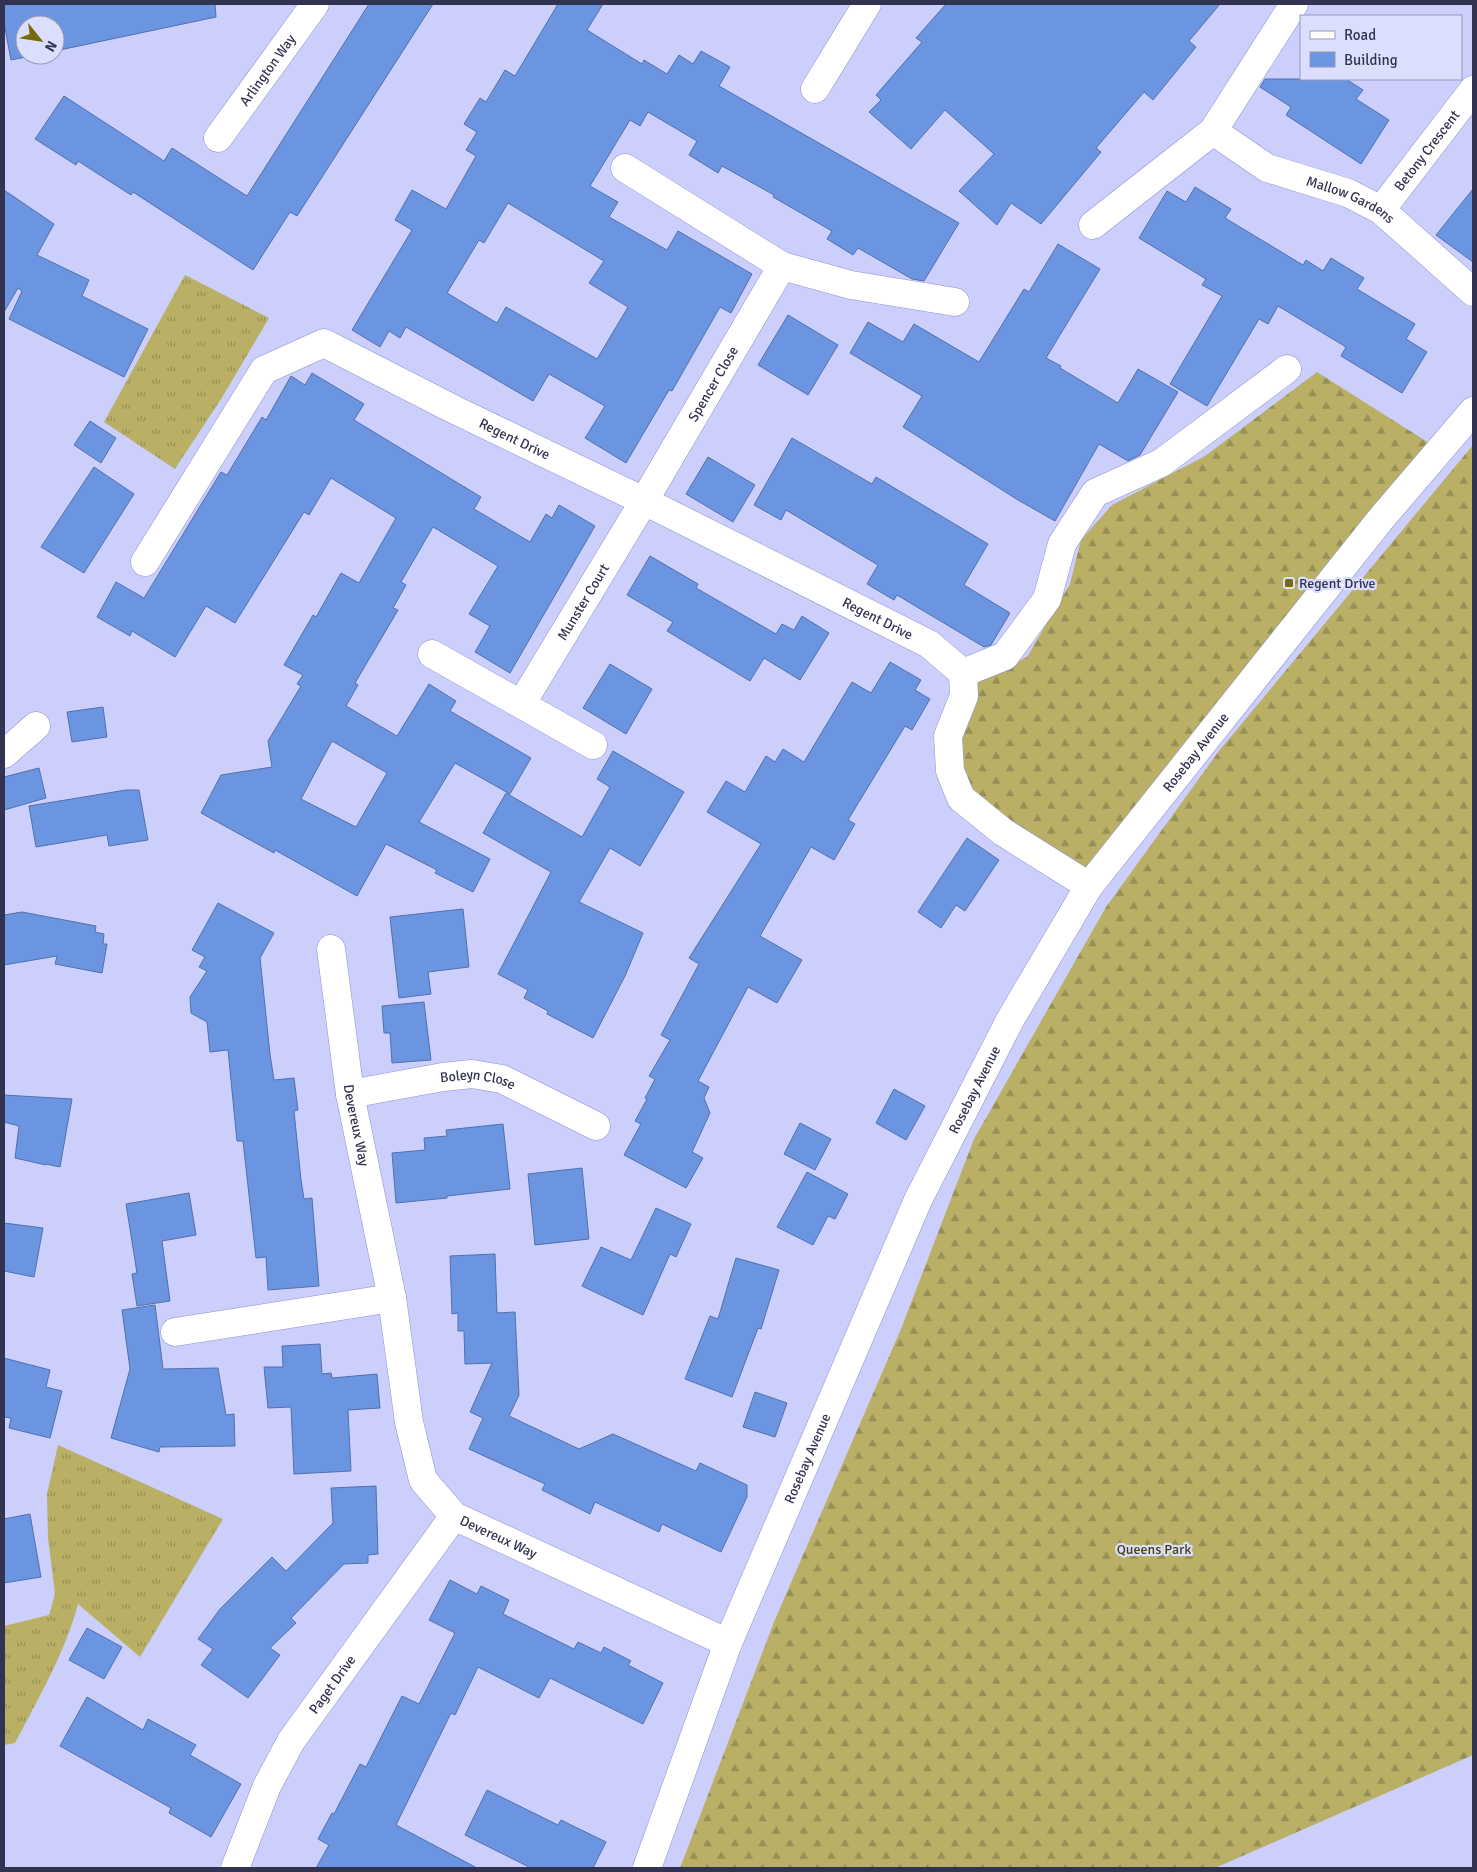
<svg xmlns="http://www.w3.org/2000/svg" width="1477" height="1872" font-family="Signika,sans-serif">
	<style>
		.grass { fill: url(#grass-tufts) }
		.forest { fill: url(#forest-firs) }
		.building { fill: #6b94e1; stroke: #5071ad; fill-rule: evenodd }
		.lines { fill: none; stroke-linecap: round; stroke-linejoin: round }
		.minor-casing { stroke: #8e90d6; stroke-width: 29 }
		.tertiary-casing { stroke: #8e90d6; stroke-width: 29 }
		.minor { stroke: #fff; stroke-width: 28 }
		.tertiary { stroke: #fff; stroke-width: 28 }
		.poi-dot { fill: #776b05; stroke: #dbdefc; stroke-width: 2 }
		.labels { text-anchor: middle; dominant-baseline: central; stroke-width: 4.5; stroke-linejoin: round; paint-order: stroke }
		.street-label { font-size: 14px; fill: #323350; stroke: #dbdefc }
		.poi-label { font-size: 14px; fill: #323350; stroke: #dbdefc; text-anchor: start }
		.park-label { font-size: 14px; fill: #443f14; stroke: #dbdefc }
	</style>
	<defs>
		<pattern id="grass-tufts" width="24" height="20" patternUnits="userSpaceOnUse" patternTransform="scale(1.25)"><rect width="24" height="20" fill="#b9b065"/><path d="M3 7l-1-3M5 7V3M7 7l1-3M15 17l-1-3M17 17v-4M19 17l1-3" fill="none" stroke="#979056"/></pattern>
		<pattern id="forest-firs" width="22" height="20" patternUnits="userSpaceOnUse" patternTransform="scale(1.25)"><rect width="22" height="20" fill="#b9b065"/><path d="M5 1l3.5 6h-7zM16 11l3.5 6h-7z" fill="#979056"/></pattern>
	</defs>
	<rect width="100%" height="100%" fill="#cccffc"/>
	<!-- grass -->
	<g class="grass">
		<path d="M 185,275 L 269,318 L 223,396 L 175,469 L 104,422 Z"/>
		<path d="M 58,1445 L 223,1519 L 140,1657 L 78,1604 C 65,1653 38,1699 15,1743 L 4,1745 L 4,1626 L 49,1615 L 55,1594 L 48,1538 L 47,1494 Z"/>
	</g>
	<!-- forest -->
	<g class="forest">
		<path d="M 1317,372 L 1440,450 L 1089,886 L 950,771 L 963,673 L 998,671 L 1027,657 L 1070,584 L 1081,540 L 1112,505 L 1205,456 Z"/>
		<path d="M 1473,445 L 1473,1755 L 1215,1868 L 680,1868 L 774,1622 L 901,1329 L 974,1139 L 1106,907 L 1219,751 Z"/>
	</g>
	<!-- building -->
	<g class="building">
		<path d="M 4,4 L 215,4 L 216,17 L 55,51 L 55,25 L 25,25 L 25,55 L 36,55 L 11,60 L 4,23 Z"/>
		<path d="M 369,4 L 433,4 L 297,216 L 290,212 L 253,270 L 133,192 L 131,195 L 78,161 L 76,165 L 35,139 L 64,96 L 164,161 L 172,148 L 247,196 Z"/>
		<path d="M 558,4 L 603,4 L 587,30 L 642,64 L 644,60 L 667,74 L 679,55 L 693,64 L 701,51 L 730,67 L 719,86 L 959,223 L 924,281 L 912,279 L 858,248 L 853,255 L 827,239 L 832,231 L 773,197 L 774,195 L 722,166 L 718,173 L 689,155 L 697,141 L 648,112 L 640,126 L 630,120 L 590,186 L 618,202 L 609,217 L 667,250 L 678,231 L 752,274 L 731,313 L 720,307 L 672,391 L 669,390 L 626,463 L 585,438 L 605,406 L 549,374 L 533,401 L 406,327 L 400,338 L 389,331 L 380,347 L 352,330 L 412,230 L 395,220 L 412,190 L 446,209 L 476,156 L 466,150 L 477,132 L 464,124 L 480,98 L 486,102 L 505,70 L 515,76 ZM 508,203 L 604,261 L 589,283 L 628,307 L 597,359 L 506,307 L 497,323 L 447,293 L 479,240 L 484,243 Z"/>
		<path d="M 946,4 L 1220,4 L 1189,41 L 1196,47 L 1153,100 L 1144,92 L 1096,148 L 1101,152 L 1041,224 L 1011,203 L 997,225 L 959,191 L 994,154 L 945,110 L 911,149 L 869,112 L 881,100 L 876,95 L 922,42 L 916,38 Z"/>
		<path d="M 1265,79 L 1346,79 L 1363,90 L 1356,99 L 1389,120 L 1361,164 L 1286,115 L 1291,107 L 1260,87 Z"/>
		<path d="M 1195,187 L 1231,209 L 1225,218 L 1303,265 L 1306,260 L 1323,271 L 1331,258 L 1364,278 L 1357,289 L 1415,324 L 1406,339 L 1427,352 L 1402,393 L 1341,356 L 1346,347 L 1278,306 L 1268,324 L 1259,319 L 1207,406 L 1170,384 L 1222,296 L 1202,285 L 1206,279 L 1139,238 L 1167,191 L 1186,202 Z"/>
		<path d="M 1473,189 L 1473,262 L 1436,235 Z"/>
		<path d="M 4,190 L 54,224 L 37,255 L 89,280 L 82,296 L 148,329 L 124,377 L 9,319 L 22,291 L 18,288 L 4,312 Z"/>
		<path d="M 1058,244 L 1100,269 L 1046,358 L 1061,366 L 1060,368 L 1118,403 L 1138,369 L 1178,392 L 1140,455 L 1128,461 L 1099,444 L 1055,521 L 1018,500 L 903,427 L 922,396 L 850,353 L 868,322 L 903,342 L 914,324 L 979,362 L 1024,289 L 1029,292 Z"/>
		<path d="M 788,315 L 838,345 L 808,395 L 758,365 Z"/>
		<path d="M 312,373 L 364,404 L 354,420 L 481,497 L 474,509 L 530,542 L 546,514 L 552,518 L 559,505 L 595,526 L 510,673 L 475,652 L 490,626 L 469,614 L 498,566 L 433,527 L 401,582 L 406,585 L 393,608 L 398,610 L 355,683 L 358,685 L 346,706 L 397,736 L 429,684 L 456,701 L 450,711 L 531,758 L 510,794 L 455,763 L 419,822 L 490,859 L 473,892 L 435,873 L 437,870 L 386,844 L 357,896 L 275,850 L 274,853 L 201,813 L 221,775 L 272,767 L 268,741 L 301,686 L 297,684 L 303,675 L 284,665 L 313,615 L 316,617 L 341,573 L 359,583 L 396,518 L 331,478 L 309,515 L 304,512 L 235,623 L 206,606 L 175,657 L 132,631 L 130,636 L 97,617 L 116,582 L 144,598 L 221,472 L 227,475 L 262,417 L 266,420 L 291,376 L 305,385 ZM 332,741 L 387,773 L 356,827 L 301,799 Z"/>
		<path d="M 90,421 L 116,438 L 101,463 L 74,445 Z"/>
		<path d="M 792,438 L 872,484 L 876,477 L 988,544 L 964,585 L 1010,613 L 991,645 L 984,647 L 897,595 L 894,600 L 867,584 L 878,565 L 786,510 L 781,520 L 754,505 Z"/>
		<path d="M 708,457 L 755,485 L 733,522 L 686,494 Z"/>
		<path d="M 94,467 L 134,494 L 84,573 L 41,547 Z"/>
		<path d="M 650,556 L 698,584 L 696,588 L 776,634 L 782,624 L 794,630 L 802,616 L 829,633 L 800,680 L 764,658 L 750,681 L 667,631 L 673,622 L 627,595 Z"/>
		<path d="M 890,662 L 921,680 L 915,690 L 930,699 L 912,730 L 905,726 L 848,820 L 855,824 L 834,860 L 811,847 L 760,936 L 802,960 L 777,1003 L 748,987 L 698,1081 L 709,1087 L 704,1098 L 710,1113 L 692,1152 L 703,1158 L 686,1188 L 624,1155 L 641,1124 L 635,1121 L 647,1099 L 645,1098 L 655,1079 L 649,1076 L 670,1040 L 661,1035 L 699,964 L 689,958 L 761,844 L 707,812 L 726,781 L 745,792 L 766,756 L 775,762 L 783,749 L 804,762 L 852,682 L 871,693 Z"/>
		<path d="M 610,664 L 652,689 L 626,734 L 583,708 Z"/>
		<path d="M 103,707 L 107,737 L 72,742 L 67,712 Z"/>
		<path d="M 613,751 L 684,792 L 640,866 L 610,848 L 579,902 L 643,933 L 625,976 L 593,1038 L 547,1014 L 548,1011 L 524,998 L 528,990 L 498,974 L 551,872 L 483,833 L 506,793 L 582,837 L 610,787 L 597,779 Z"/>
		<path d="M 39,768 L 46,798 L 4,810 L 4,777 Z"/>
		<path d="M 126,790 L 139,790 L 148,840 L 109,846 L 107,835 L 36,847 L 29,806 Z"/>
		<path d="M 967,838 L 999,860 L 965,911 L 956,905 L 941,928 L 918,912 Z"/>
		<path d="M 218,903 L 274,933 L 260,958 L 270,1054 L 274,1080 L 294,1078 L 298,1110 L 294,1111 L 301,1180 L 304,1199 L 312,1198 L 319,1286 L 268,1290 L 266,1257 L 256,1258 L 243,1141 L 237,1141 L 228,1050 L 210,1052 L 207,1022 L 191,1013 L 190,997 L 207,971 L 199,967 L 205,957 L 192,950 Z"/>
		<path d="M 463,909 L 469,967 L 428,972 L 431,994 L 399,998 L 390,917 Z"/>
		<path d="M 22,912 L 96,926 L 95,932 L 104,934 L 103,944 L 107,944 L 102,973 L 55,964 L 57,956 L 4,965 L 4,915 Z"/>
		<path d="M 424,1002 L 431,1060 L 392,1063 L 390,1033 L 384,1033 L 382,1006 Z"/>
		<path d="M 894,1089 L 925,1106 L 906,1140 L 876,1123 Z"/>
		<path d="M 4,1095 L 72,1099 L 60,1167 L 46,1164 L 46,1165 L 15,1158 L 19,1126 L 4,1122 Z"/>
		<path d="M 800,1123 L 831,1139 L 815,1170 L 784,1154 Z"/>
		<path d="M 503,1124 L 510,1189 L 447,1196 L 447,1198 L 396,1203 L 392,1153 L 425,1150 L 424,1138 L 447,1136 L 446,1130 Z"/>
		<path d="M 582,1168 L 589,1239 L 535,1245 L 528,1174 Z"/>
		<path d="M 807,1172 L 848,1194 L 835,1219 L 828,1216 L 813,1245 L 777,1227 Z"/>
		<path d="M 189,1193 L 196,1235 L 162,1241 L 170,1301 L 137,1306 L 132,1274 L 137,1273 L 126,1204 Z"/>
		<path d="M 656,1208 L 691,1224 L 676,1257 L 670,1254 L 643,1315 L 582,1286 L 601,1247 L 631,1260 Z"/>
		<path d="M 4,1223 L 43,1228 L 34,1277 L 4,1271 Z"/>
		<path d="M 495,1254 L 497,1313 L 515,1312 L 519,1395 L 509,1416 L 579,1449 L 613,1434 L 696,1471 L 700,1463 L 747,1485 L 747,1497 L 721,1552 L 662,1524 L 659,1532 L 595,1502 L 590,1514 L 542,1490 L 545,1484 L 469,1449 L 483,1418 L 470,1412 L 492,1363 L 465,1364 L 464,1331 L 458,1331 L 458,1313 L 452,1314 L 450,1256 Z"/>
		<path d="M 736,1258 L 779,1270 L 761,1329 L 758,1328 L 732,1397 L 685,1379 L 710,1316 L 718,1319 Z"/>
		<path d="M 155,1305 L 163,1369 L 218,1368 L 226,1415 L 234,1414 L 235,1446 L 160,1447 L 159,1452 L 111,1438 L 130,1369 L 122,1310 Z"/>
		<path d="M 320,1344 L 322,1374 L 331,1373 L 332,1378 L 377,1374 L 380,1408 L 348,1410 L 351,1471 L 294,1474 L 291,1407 L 268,1408 L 264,1367 L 283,1367 L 282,1346 Z"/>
		<path d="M 4,1358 L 50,1370 L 46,1387 L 62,1391 L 50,1438 L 9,1428 L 11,1418 L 4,1417 Z"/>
		<path d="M 755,1392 L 787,1403 L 775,1437 L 743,1427 Z"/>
		<path d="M 376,1486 L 378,1554 L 368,1555 L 368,1563 L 344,1564 L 291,1618 L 296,1623 L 270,1648 L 280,1655 L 248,1698 L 201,1665 L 213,1649 L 198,1639 L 220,1609 L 272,1557 L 286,1571 L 333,1523 L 331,1488 Z"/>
		<path d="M 30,1514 L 41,1577 L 4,1583 L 4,1519 Z"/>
		<path d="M 450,1580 L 477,1594 L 481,1586 L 509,1600 L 503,1614 L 574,1649 L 578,1642 L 601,1653 L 604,1647 L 631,1661 L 628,1665 L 663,1683 L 643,1724 L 550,1678 L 539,1698 L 478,1667 L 455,1715 L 451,1713 L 396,1825 L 477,1868 L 316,1868 L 329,1845 L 318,1839 L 332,1813 L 334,1814 L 360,1764 L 366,1767 L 402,1696 L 419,1704 L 455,1633 L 429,1620 Z"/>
		<path d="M 87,1628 L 122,1647 L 104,1679 L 69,1660 Z"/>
		<path d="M 87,1697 L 143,1730 L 148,1719 L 196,1745 L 190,1755 L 241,1784 L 211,1837 L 169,1813 L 171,1808 L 60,1746 Z"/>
		<path d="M 487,1790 L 558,1825 L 561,1820 L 606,1842 L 593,1868 L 531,1868 L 465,1835 Z"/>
	</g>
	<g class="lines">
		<defs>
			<g id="minor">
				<path d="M 815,89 L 867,4"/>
				<path id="s1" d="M 1213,131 L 1267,168 L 1348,193 L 1381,210 L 1473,292"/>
				<path id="s2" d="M 218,138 L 315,4"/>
				<path d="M 625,168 L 782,266 L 851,285 L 955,302"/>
				<path id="s3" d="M 1381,210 L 1473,90"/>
				<path d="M 1093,225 L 1213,131 L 1294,4"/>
				<path id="s4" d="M 145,562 L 264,370 L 324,343 L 453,409 L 644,501 L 929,644 L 963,673 L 964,696 L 948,736 L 950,771 L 961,798 L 1003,832 L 1089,886"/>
				<path d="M 432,654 L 593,745"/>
				<path d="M 963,673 L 1005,656 L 1047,599 L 1062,544 L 1095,493 L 1161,463 L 1287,369"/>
				<path id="s5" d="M 522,703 L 644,501 L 782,266"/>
				<path d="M 4,754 L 36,726"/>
				<path id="s6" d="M 331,949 L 350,1094 L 392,1298 L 409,1422 L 423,1480 L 454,1516 L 728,1643"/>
				<path id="s7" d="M 350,1094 L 443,1077 L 472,1074 L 502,1079 L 596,1126"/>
				<path d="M 175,1332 L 392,1298"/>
				<path id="s8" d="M 235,1868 L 267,1786 L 291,1741 L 454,1516"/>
			</g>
			<g id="tertiary">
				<path id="s9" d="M 647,1868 L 728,1643 L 918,1200 L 1010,1020 L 1089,886 L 1380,520 L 1473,411"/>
			</g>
		</defs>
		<!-- minor casing -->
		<use href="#minor" class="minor-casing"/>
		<!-- tertiary casing -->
		<use href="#tertiary" class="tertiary-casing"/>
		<!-- minor -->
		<use href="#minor" class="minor"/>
		<!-- tertiary -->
		<use href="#tertiary" class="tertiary"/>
	</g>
	<!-- markers -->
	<rect class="poi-dot" x="1284" y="578" width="10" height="10" rx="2.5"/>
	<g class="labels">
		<!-- street labels -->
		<g class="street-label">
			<text stroke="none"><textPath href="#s2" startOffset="84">Arlington Way</textPath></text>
			<text stroke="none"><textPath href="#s3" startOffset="75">Betony Crescent</textPath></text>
			<text stroke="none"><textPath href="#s1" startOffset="155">Mallow Gardens</textPath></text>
			<text stroke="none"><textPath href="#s5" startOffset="372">Spencer Close</textPath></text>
			<text stroke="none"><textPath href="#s4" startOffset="505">Regent Drive</textPath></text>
			<text stroke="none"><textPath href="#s5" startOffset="118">Munster Court</textPath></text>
			<text stroke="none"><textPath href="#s4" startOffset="910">Regent Drive</textPath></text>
			<text stroke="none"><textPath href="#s9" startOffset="1250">Rosebay Avenue</textPath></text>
			<text stroke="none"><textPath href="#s7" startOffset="130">Boleyn Close</textPath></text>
			<text stroke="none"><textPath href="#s9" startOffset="845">Rosebay Avenue</textPath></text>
			<text stroke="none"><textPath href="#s6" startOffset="178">Devereux Way</textPath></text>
			<text stroke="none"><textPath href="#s9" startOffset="440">Rosebay Avenue</textPath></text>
			<text stroke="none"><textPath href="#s6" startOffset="636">Devereux Way</textPath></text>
			<text stroke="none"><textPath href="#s8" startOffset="209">Paget Drive</textPath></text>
		</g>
		<!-- poi labels -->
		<g class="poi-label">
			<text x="1299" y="583">Regent Drive</text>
		</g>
		<!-- park labels -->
		<g class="park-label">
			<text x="1154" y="1549">Queens Park</text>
		</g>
	</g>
	<!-- border -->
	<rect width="1477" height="1872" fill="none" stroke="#323350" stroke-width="10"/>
	<!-- legend -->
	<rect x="1300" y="15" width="162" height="65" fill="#dbdefc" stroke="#979ab7"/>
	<rect x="1310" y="31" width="25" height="8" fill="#ffffff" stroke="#979ab7"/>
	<text x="1344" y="40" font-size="15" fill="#323350">Road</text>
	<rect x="1310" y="52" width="25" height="15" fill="#6b94e1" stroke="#979ab7"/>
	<text x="1344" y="65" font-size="15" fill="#323350">Building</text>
	<!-- north arrow -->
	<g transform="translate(40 40) rotate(120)"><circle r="24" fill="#dbdefc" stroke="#979ab7"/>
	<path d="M0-4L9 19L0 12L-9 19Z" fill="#776b05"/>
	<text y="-8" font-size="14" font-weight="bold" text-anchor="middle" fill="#323350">N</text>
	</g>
</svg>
